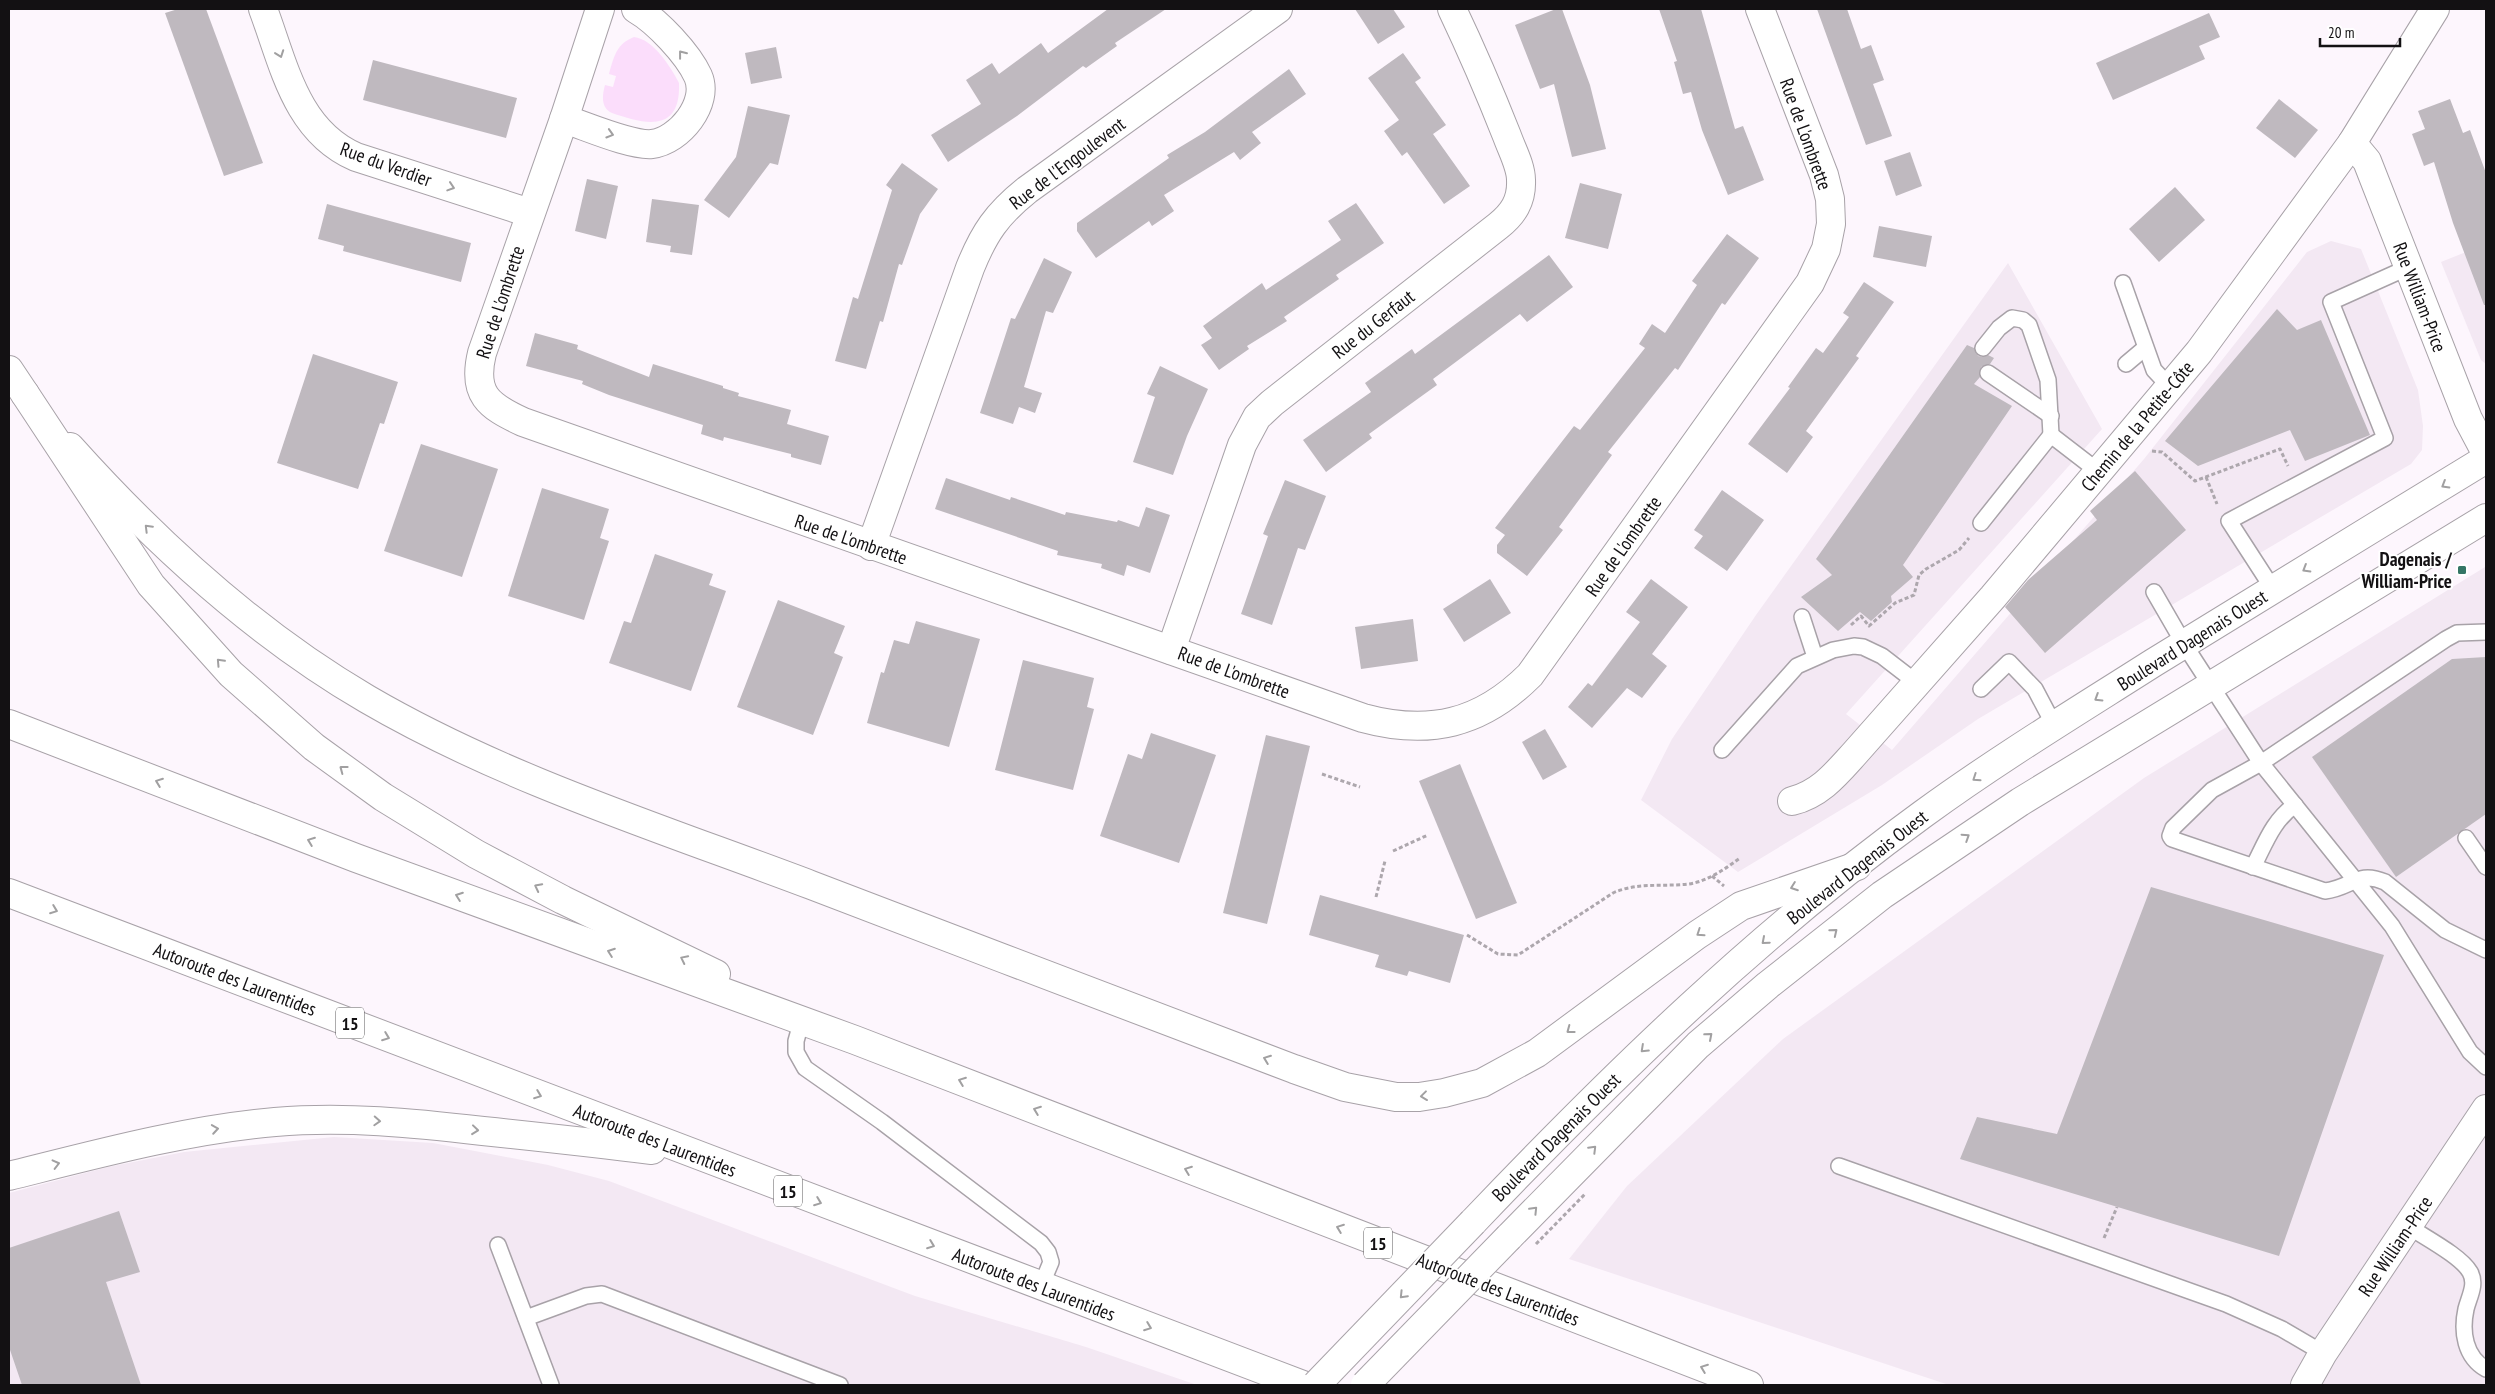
<svg xmlns="http://www.w3.org/2000/svg" width="2495" height="1394" font-family="'PT Sans Narrow',sans-serif">
	<style>
		.built { fill: #f3e8f3 }
		.green { fill: #fbddfb }
		.building { fill: #bfb9bf }
		.lines { fill: none; stroke-linecap: round; stroke-linejoin: round }
		.lane-casing { stroke: #a8a2a8; stroke-width: 18 }
		.street-casing { stroke: #a8a2a8; stroke-width: 30 }
		.secondary-casing { stroke: #a8a2a8; stroke-width: 30 }
		.primary-casing { stroke: #a8a2a8; stroke-width: 30 }
		.highway-casing { stroke: #a8a2a8; stroke-width: 30 }
		.path { stroke: #ada7ad; stroke-width: 3; stroke-dasharray: 4 2.5; stroke-linecap: butt }
		.lane { stroke: #fff; stroke-width: 15 }
		.street { stroke: #fff; stroke-width: 28 }
		.secondary { stroke: #fff; stroke-width: 28 }
		.primary { stroke: #fff; stroke-width: 28 }
		.highway { stroke: #fff; stroke-width: 28 }
		.secondary-bridge-casing { stroke: #a8a2a8; stroke-width: 30; stroke-linecap: butt }
		.path-bridge { stroke: #ada7ad; stroke-width: 3; stroke-dasharray: 4 2.5; stroke-linecap: butt }
		.secondary-bridge { stroke: #fff; stroke-width: 28 }
		.oneway { stroke: #a1a0a1 }
		.poi-dot { fill: #347666; stroke: #fff; stroke-width: 2 }
		.labels { text-anchor: middle; dominant-baseline: central; stroke-width: 4; stroke-linejoin: round; paint-order: stroke }
		.shield { fill: #fff; stroke: #5a585a; stroke-width: 1 }
		.shield-label { font-size: 18px; font-weight: bold; fill: #131113 }
		.street-label { font-size: 19px; fill: #131113; stroke: #fff }
		.poi-label { font-size: 19px; font-weight: bold; fill: #131113; stroke: #fff; text-anchor: end }
	</style>
	<rect width="100%" height="100%" fill="#fdf6fd"/>
	<!-- built -->
	<g class="built">
		<path d="M 2331,241 L 2361,249 L 2418,390 L 2423,426 L 2422,450 L 2411,464 L 1978,719 L 1882,785 L 1738,872 L 1641,800 L 1672,739 L 1756,615 L 2008,263 L 2102,429 L 1846,714 L 1892,750 L 2144,459 L 2307,252 Z"/>
		<path d="M 2486,244 L 2486,364 L 2481,360 L 2441,262 Z"/>
		<path d="M 2485,567 L 2486,1385 L 1949,1385 L 1569,1259 L 1627,1186 L 1783,1039 L 2144,778 Z"/>
		<path d="M 334,1137 L 433,1143 L 548,1165 L 609,1181 L 915,1296 L 1086,1347 L 1197,1385 L 9,1385 L 9,1193 L 108,1167 L 184,1152 Z"/>
	</g>
	<!-- green -->
	<path class="green" d="M 634,37 C 653,39 671,67 679,83 C 681,134 644,124 612,113 C 601,108 602,96 605,85 L 613,87 L 616,76 L 609,74 C 614,57 616,44 634,37 Z"/>
	<!-- building -->
	<g class="building">
		<path d="M 178,9 L 206,9 L 263,163 L 224,176 L 165,13 Z"/>
		<path d="M 1108,9 L 1166,9 L 1115,43 L 1117,46 L 1086,68 L 1083,66 L 1017,116 L 948,162 L 931,135 L 981,104 L 966,80 L 992,63 L 999,74 L 1041,43 L 1048,53 Z"/>
		<path d="M 1355,9 L 1393,9 L 1405,27 L 1378,44 Z"/>
		<path d="M 1556,9 L 1562,9 L 1590,85 L 1606,149 L 1572,157 L 1554,84 L 1540,89 L 1515,25 Z"/>
		<path d="M 1659,9 L 1701,9 L 1735,129 L 1743,126 L 1764,180 L 1728,195 L 1702,130 L 1691,92 L 1683,94 L 1674,62 L 1677,61 Z"/>
		<path d="M 1817,9 L 1847,9 L 1861,49 L 1871,45 L 1884,80 L 1873,84 L 1892,136 L 1866,145 Z"/>
		<path d="M 2209,13 L 2220,37 L 2199,46 L 2205,59 L 2113,100 L 2096,63 Z"/>
		<path d="M 776,47 L 782,78 L 751,84 L 745,53 Z"/>
		<path d="M 1403,53 L 1421,78 L 1415,82 L 1446,125 L 1433,134 L 1470,186 L 1444,204 L 1407,152 L 1402,156 L 1384,131 L 1399,120 L 1368,78 Z"/>
		<path d="M 373,60 L 517,98 L 506,138 L 363,100 Z"/>
		<path d="M 1289,69 L 1306,94 L 1252,132 L 1261,143 L 1240,160 L 1234,152 L 1164,195 L 1174,211 L 1152,226 L 1149,221 L 1096,258 L 1077,231 L 1077,223 L 1169,158 L 1167,155 L 1205,132 Z"/>
		<path d="M 2279,99 L 2318,130 L 2295,158 L 2256,128 Z"/>
		<path d="M 2450,99 L 2463,133 L 2470,130 L 2486,173 L 2486,305 L 2484,305 L 2453,223 L 2434,162 L 2424,166 L 2412,134 L 2425,129 L 2418,111 Z"/>
		<path d="M 748,106 L 790,115 L 778,165 L 770,163 L 729,218 L 704,200 L 736,157 Z"/>
		<path d="M 1910,152 L 1922,186 L 1896,196 L 1884,161 Z"/>
		<path d="M 902,163 L 938,189 L 920,214 L 902,265 L 899,264 L 883,322 L 880,321 L 866,369 L 835,361 L 853,297 L 858,299 L 892,190 L 886,185 Z"/>
		<path d="M 587,179 L 618,186 L 606,239 L 575,231 Z"/>
		<path d="M 1580,183 L 1622,194 L 1608,249 L 1565,238 Z"/>
		<path d="M 2175,187 L 2205,220 L 2159,262 L 2129,229 Z"/>
		<path d="M 652,199 L 699,205 L 692,255 L 670,252 L 671,246 L 646,242 Z"/>
		<path d="M 1356,203 L 1384,243 L 1336,275 L 1339,279 L 1284,317 L 1287,321 L 1247,346 L 1249,349 L 1219,370 L 1201,345 L 1212,338 L 1203,326 L 1262,283 L 1266,290 L 1341,240 L 1328,221 Z"/>
		<path d="M 327,204 L 471,243 L 461,282 L 343,251 L 344,246 L 318,239 Z"/>
		<path d="M 1879,226 L 1932,236 L 1926,267 L 1873,257 Z"/>
		<path d="M 1727,234 L 1759,258 L 1725,305 L 1722,303 L 1678,370 L 1675,368 L 1608,452 L 1612,455 L 1559,527 L 1563,530 L 1527,576 L 1497,553 L 1497,545 L 1505,535 L 1495,528 L 1574,426 L 1580,430 L 1645,348 L 1639,344 L 1652,324 L 1665,333 L 1697,285 L 1692,281 Z"/>
		<path d="M 1549,255 L 1573,287 L 1527,322 L 1520,314 L 1433,379 L 1437,385 L 1369,434 L 1372,438 L 1326,472 L 1303,440 L 1371,392 L 1365,383 L 1412,349 L 1415,354 Z"/>
		<path d="M 1044,258 L 1072,272 L 1053,313 L 1046,311 L 1024,387 L 1042,393 L 1035,413 L 1019,407 L 1013,424 L 980,413 L 1011,318 L 1015,319 Z"/>
		<path d="M 1864,282 L 1894,302 L 1856,356 L 1859,358 L 1806,431 L 1813,437 L 1787,473 L 1748,444 L 1790,388 L 1788,387 L 1816,348 L 1823,353 L 1849,317 L 1843,313 Z"/>
		<path d="M 2277,309 L 2297,330 L 2321,320 L 2370,435 L 2305,461 L 2290,430 L 2198,466 L 2165,441 Z"/>
		<path d="M 535,333 L 578,345 L 577,349 L 649,377 L 653,364 L 723,386 L 723,388 L 739,393 L 738,396 L 791,410 L 787,424 L 829,436 L 821,465 L 791,457 L 791,454 L 724,437 L 723,441 L 701,434 L 703,425 L 609,395 L 582,384 L 583,381 L 526,366 Z"/>
		<path d="M 1967,345 L 1974,348 L 1978,356 L 1982,357 L 1988,355 L 1994,358 L 1990,364 L 1981,367 L 1980,377 L 1974,384 L 2012,406 L 1903,565 L 1913,577 L 1891,596 L 1892,602 L 1871,621 L 1860,612 L 1838,631 L 1801,597 L 1832,575 L 1816,559 Z"/>
		<path d="M 313,354 L 398,382 L 384,424 L 380,423 L 358,489 L 277,463 Z"/>
		<path d="M 1160,366 L 1208,389 L 1187,436 L 1173,475 L 1133,462 L 1155,397 L 1147,394 Z"/>
		<path d="M 421,444 L 498,469 L 462,577 L 384,551 Z"/>
		<path d="M 2135,471 L 2186,530 L 2045,653 L 2005,607 L 2028,580 L 2097,520 L 2090,511 Z"/>
		<path d="M 946,478 L 1010,500 L 1011,497 L 1065,515 L 1066,512 L 1117,522 L 1118,520 L 1139,527 L 1146,507 L 1170,515 L 1150,573 L 1127,565 L 1124,576 L 1101,568 L 1102,564 L 1057,555 L 1058,551 L 935,509 Z"/>
		<path d="M 1285,480 L 1326,496 L 1305,550 L 1298,548 L 1272,625 L 1241,614 L 1268,536 L 1263,534 Z"/>
		<path d="M 542,488 L 609,509 L 600,538 L 609,541 L 584,620 L 508,596 Z"/>
		<path d="M 1722,490 L 1764,520 L 1727,571 L 1694,548 L 1703,536 L 1694,530 Z"/>
		<path d="M 655,554 L 713,574 L 709,585 L 726,591 L 691,691 L 609,663 L 624,621 L 631,623 Z"/>
		<path d="M 1490,579 L 1511,613 L 1464,642 L 1443,609 Z"/>
		<path d="M 1651,579 L 1688,607 L 1652,654 L 1667,666 L 1642,698 L 1627,688 L 1592,728 L 1568,707 L 1588,683 L 1592,686 L 1640,622 L 1626,612 Z"/>
		<path d="M 778,600 L 845,626 L 834,653 L 843,657 L 813,735 L 737,707 Z"/>
		<path d="M 1413,619 L 1418,661 L 1361,669 L 1355,627 Z"/>
		<path d="M 916,621 L 980,639 L 949,747 L 867,723 L 881,672 L 884,673 L 894,640 L 909,644 Z"/>
		<path d="M 2486,657 L 2486,814 L 2396,877 L 2312,757 L 2452,659 Z"/>
		<path d="M 1023,660 L 1094,678 L 1087,707 L 1094,709 L 1073,790 L 995,770 Z"/>
		<path d="M 1545,729 L 1567,767 L 1543,780 L 1522,742 Z"/>
		<path d="M 1151,733 L 1216,755 L 1179,863 L 1100,836 L 1128,754 L 1142,759 Z"/>
		<path d="M 1266,735 L 1310,746 L 1267,924 L 1223,913 Z"/>
		<path d="M 1460,764 L 1517,903 L 1476,919 L 1419,781 Z"/>
		<path d="M 2151,887 L 2384,955 L 2279,1256 L 1960,1159 L 1977,1117 L 2057,1134 Z"/>
		<path d="M 1320,895 L 1464,935 L 1450,983 L 1409,971 L 1407,976 L 1375,967 L 1379,955 L 1309,935 Z"/>
		<path d="M 119,1211 L 140,1272 L 106,1282 L 141,1385 L 22,1385 L 9,1347 L 9,1248 Z"/>
	</g>
	<g class="lines">
		<defs>
			<g id="lane">
				<path d="M 2123,283 L 2154,370 L 2170,387"/>
				<path d="M 1983,348 L 1999,328 L 2012,318 L 2023,320 L 2029,325 L 2048,380 L 2051,435"/>
				<path d="M 2126,364 L 2145,348"/>
				<path d="M 1988,373 L 2051,416"/>
				<path d="M 1981,523 L 2051,435 L 2099,472"/>
				<path d="M 2273,589 L 2229,521 L 2385,438 L 2331,302 L 2409,267"/>
				<path d="M 2154,592 L 2184,644 L 2261,763 L 2446,639 L 2457,633 L 2486,632"/>
				<path d="M 1802,617 L 1815,657"/>
				<path d="M 1981,689 L 2009,662 L 2035,689 L 2054,725"/>
				<path d="M 1722,750 L 1797,666 L 1833,650 L 1854,646 L 1863,647 L 1882,656 L 1917,683"/>
				<path d="M 2466,838 L 2486,867"/>
				<path d="M 2253,867 C 2265,844 2273,820 2295,805"/>
				<path d="M 2486,950 L 2445,930 L 2385,882 C 2357,870 2352,888 2325,891 L 2172,839 L 2170,836 L 2173,828 L 2212,790 L 2261,763 L 2392,926 L 2470,1052 L 2486,1067"/>
				<path d="M 803,1016 L 796,1041 L 796,1052 L 805,1068 L 882,1122 L 1041,1243 L 1048,1252 L 1051,1262 L 1041,1286"/>
				<path d="M 1839,1166 L 2226,1304 L 2282,1329 L 2323,1353"/>
				<path d="M 2408,1226 C 2424,1237 2461,1256 2470,1272 C 2477,1284 2469,1297 2466,1309 C 2461,1332 2465,1357 2486,1369"/>
				<path d="M 498,1245 L 551,1385"/>
				<path d="M 526,1318 L 586,1296 L 602,1294 L 840,1385"/>
			</g>
			<g id="street">
				<path d="M 263,9 C 284,65 296,131 356,157 L 530,213"/>
				<path d="M 600,9 L 564,119 L 482,353 C 472,394 488,406 523,422 L 1363,718 C 1429,736 1481,724 1530,675 L 1810,283 L 1826,249 L 1831,224 L 1830,199 L 1824,175 L 1760,9"/>
				<path d="M 564,119 C 586,126 631,146 652,144 C 679,141 710,103 698,76 C 688,54 657,21 636,9"/>
				<path d="M 871,546 L 970,268 C 984,233 997,214 1027,190 L 1278,9"/>
				<path d="M 1171,650 L 1242,445 L 1257,417 L 1272,403 L 1498,226 C 1513,214 1522,201 1521,180 C 1521,166 1512,150 1507,136 C 1490,93 1472,51 1452,9"/>
				<path d="M 1792,801 C 1820,794 1836,774 1855,753 L 1993,597 L 2199,352 L 2352,143"/>
				<path d="M 2305,1385 L 2323,1353 L 2486,1109"/>
			</g>
			<g id="secondary">
				<path d="M 2435,9 L 2352,143 L 2367,161 L 2468,419 L 2486,453"/>
				<path d="M 70,447 C 157,544 254,633 367,699 C 504,779 663,829 811,885 C 972,946 1133,1009 1294,1069 L 1345,1087 L 1396,1097 L 1419,1097 L 1444,1093 L 1482,1083 L 1537,1053 L 1697,935 L 1741,906 L 1857,866"/>
				<path d="M 1473,1222 C 1613,1075 1759,933 1923,814 C 1997,760 2076,712 2153,663 C 2264,594 2375,527 2486,459"/>
				<path d="M 1509,1237 L 1698,1045 L 1768,985 L 1882,895 L 2020,802 L 2486,518"/>
			</g>
			<path id="primary" d="M 9,370 L 25,394"/>
			<g id="highway">
				<path d="M 25,394 L 151,585 L 231,674 L 314,747 L 383,797 L 476,854 L 563,900 L 716,974"/>
				<path d="M 9,724 L 356,858 L 855,1040 L 1749,1385"/>
				<path d="M 9,893 L 1303,1385"/>
				<path d="M 9,1176 C 97,1154 185,1130 275,1122 C 345,1116 414,1123 483,1131 C 540,1137 596,1143 652,1150"/>
			</g>
		</defs>
		<!-- lane casing -->
		<use href="#lane" class="lane-casing"/>
		<!-- street casing -->
		<use href="#street" class="street-casing"/>
		<!-- secondary casing -->
		<use href="#secondary" class="secondary-casing"/>
		<!-- primary casing -->
		<use href="#primary" class="primary-casing"/>
		<!-- highway casing -->
		<use href="#highway" class="highway-casing"/>
		<!-- path -->
		<g class="path">
			<path d="M 2152,451 L 2162,452 L 2195,481 L 2280,449 L 2288,466"/>
			<path d="M 2206,477 L 2217,504"/>
			<path d="M 1851,625 L 1861,616 L 1869,626 L 1895,603 L 1914,595 L 1919,575 L 1926,569 L 1959,550 L 1969,538"/>
			<path d="M 1322,774 L 1360,787"/>
			<path d="M 1393,851 L 1428,835"/>
			<path d="M 1712,876 L 1724,886"/>
			<path d="M 1376,897 L 1385,861"/>
			<path d="M 1467,935 L 1498,954 L 1518,955 L 1613,893 C 1637,882 1663,887 1689,884 C 1708,881 1725,869 1740,858"/>
			<path d="M 2104,1238 L 2117,1207"/>
		</g>
		<!-- lane -->
		<use href="#lane" class="lane"/>
		<!-- street -->
		<use href="#street" class="street"/>
		<!-- secondary -->
		<use href="#secondary" class="secondary"/>
		<!-- primary -->
		<use href="#primary" class="primary"/>
		<!-- highway -->
		<use href="#highway" class="highway"/>
		<defs>
			<g id="secondary-bridge">
				<path d="M 1316,1385 L 1473,1222"/>
				<path d="M 1365,1385 L 1509,1237"/>
			</g>
		</defs>
		<!-- secondary-bridge casing -->
		<use href="#secondary-bridge" class="secondary-bridge-casing"/>
		<!-- path-bridge -->
		<path class="path-bridge" d="M 1536,1244 L 1585,1194"/>
		<!-- secondary-bridge -->
		<use href="#secondary-bridge" class="secondary-bridge"/>
	</g>
	<!-- one-way arrows -->
	<defs><path id="oneway-chevron" d="M-2-3.5L2.5 0L-2 3.5" fill="none" stroke-width="1.6" stroke-linecap="round" stroke-linejoin="round" transform="scale(1.25)"/></defs>
	<g class="oneway">
		<use href="#oneway-chevron" transform="translate(280 54) rotate(70)"/>
		<use href="#oneway-chevron" transform="translate(682 54) rotate(-128)"/>
		<use href="#oneway-chevron" transform="translate(610 134) rotate(17)"/>
		<use href="#oneway-chevron" transform="translate(451 187) rotate(18)"/>
		<use href="#oneway-chevron" transform="translate(2445 485) rotate(149)"/>
		<use href="#oneway-chevron" transform="translate(148 528) rotate(-135)"/>
		<use href="#oneway-chevron" transform="translate(2306 569) rotate(149)"/>
		<use href="#oneway-chevron" transform="translate(220 662) rotate(-133)"/>
		<use href="#oneway-chevron" transform="translate(2098 698) rotate(148)"/>
		<use href="#oneway-chevron" transform="translate(343 769) rotate(-143)"/>
		<use href="#oneway-chevron" transform="translate(1976 778) rotate(146)"/>
		<use href="#oneway-chevron" transform="translate(159 782) rotate(-159)"/>
		<use href="#oneway-chevron" transform="translate(1966 837) rotate(-33)"/>
		<use href="#oneway-chevron" transform="translate(311 841) rotate(-159)"/>
		<use href="#oneway-chevron" transform="translate(538 887) rotate(-153)"/>
		<use href="#oneway-chevron" transform="translate(1794 887) rotate(160)"/>
		<use href="#oneway-chevron" transform="translate(459 896) rotate(-160)"/>
		<use href="#oneway-chevron" transform="translate(54 910) rotate(21)"/>
		<use href="#oneway-chevron" transform="translate(1834 932) rotate(-39)"/>
		<use href="#oneway-chevron" transform="translate(1700 933) rotate(146)"/>
		<use href="#oneway-chevron" transform="translate(1765 941) rotate(139)"/>
		<use href="#oneway-chevron" transform="translate(611 952) rotate(-160)"/>
		<use href="#oneway-chevron" transform="translate(684 959) rotate(-154)"/>
		<use href="#oneway-chevron" transform="translate(1570 1030) rotate(143)"/>
		<use href="#oneway-chevron" transform="translate(1709 1036) rotate(-41)"/>
		<use href="#oneway-chevron" transform="translate(386 1037) rotate(21)"/>
		<use href="#oneway-chevron" transform="translate(1644 1049) rotate(137)"/>
		<use href="#oneway-chevron" transform="translate(1267 1059) rotate(-159)"/>
		<use href="#oneway-chevron" transform="translate(962 1081) rotate(-159)"/>
		<use href="#oneway-chevron" transform="translate(538 1095) rotate(21)"/>
		<use href="#oneway-chevron" transform="translate(1424 1096) rotate(173)"/>
		<use href="#oneway-chevron" transform="translate(1037 1110) rotate(-159)"/>
		<use href="#oneway-chevron" transform="translate(377 1121) rotate(3)"/>
		<use href="#oneway-chevron" transform="translate(215 1129) rotate(-9)"/>
		<use href="#oneway-chevron" transform="translate(475 1130) rotate(6)"/>
		<use href="#oneway-chevron" transform="translate(1593 1149) rotate(-45)"/>
		<use href="#oneway-chevron" transform="translate(56 1164) rotate(-14)"/>
		<use href="#oneway-chevron" transform="translate(1188 1170) rotate(-159)"/>
		<use href="#oneway-chevron" transform="translate(818 1202) rotate(21)"/>
		<use href="#oneway-chevron" transform="translate(1534 1210) rotate(-46)"/>
		<use href="#oneway-chevron" transform="translate(1340 1228) rotate(-159)"/>
		<use href="#oneway-chevron" transform="translate(931 1245) rotate(21)"/>
		<use href="#oneway-chevron" transform="translate(1403 1295) rotate(134)"/>
		<use href="#oneway-chevron" transform="translate(1148 1327) rotate(21)"/>
		<use href="#oneway-chevron" transform="translate(1704 1368) rotate(-159)"/>
	</g>
	<!-- markers -->
	<rect class="poi-dot" x="2457" y="565" width="10" height="10" rx="2.5"/>
	<g class="labels">
		<!-- shield labels -->
		<g class="shield">
			<rect x="336" y="1007.5" width="28" height="31" rx="4"/>
			<rect x="774" y="1175.5" width="28" height="31" rx="4"/>
			<rect x="1364" y="1227.5" width="28" height="31" rx="4"/>
		</g>
		<g class="shield-label">
			<text x="350" y="1023">15</text>
			<text x="788" y="1191">15</text>
			<text x="1378" y="1243">15</text>
		</g>
		<!-- street labels -->
		<g class="street-label">
			<text transform="translate(1806 134) rotate(70)">Rue de L'ombrette</text>
			<text transform="translate(1067 163) rotate(-37)">Rue de l'Engoulevent</text>
			<text transform="translate(386 164) rotate(20)">Rue du Verdier</text>
			<text transform="translate(2420 297) rotate(69)">Rue William-Price</text>
			<text transform="translate(500 302) rotate(-72)">Rue de L'ombrette</text>
			<text transform="translate(1373 324) rotate(-38)">Rue du Gerfaut</text>
			<text transform="translate(2137 426) rotate(-50)">Chemin de la Petite-Côte</text>
			<text transform="translate(851 539) rotate(19)">Rue de L'ombrette</text>
			<text transform="translate(1623 546) rotate(-55)">Rue de L'ombrette</text>
			<text transform="translate(2192 640) rotate(-32)">Boulevard Dagenais Ouest</text>
			<text transform="translate(1234 672) rotate(20)">Rue de L'ombrette</text>
			<text transform="translate(1857 867) rotate(-38)">Boulevard Dagenais Ouest</text>
			<text transform="translate(235 979) rotate(21)">Autoroute des Laurentides</text>
			<text transform="translate(1556 1137) rotate(-45)">Boulevard Dagenais Ouest</text>
			<text transform="translate(655 1140) rotate(21)">Autoroute des Laurentides</text>
			<text transform="translate(2395 1246) rotate(-56)">Rue William-Price</text>
			<text transform="translate(1034 1284) rotate(21)">Autoroute des Laurentides</text>
			<text transform="translate(1498 1289) rotate(21)">Autoroute des Laurentides</text>
		</g>
		<!-- poi labels -->
		<g class="poi-label">
			<text x="2452" y="559">Dagenais /<tspan x="2452" dy="22">William-Price</tspan></text>
		</g>
	</g>
	<!-- border -->
	<rect width="2495" height="1394" fill="none" stroke="#131113" stroke-width="20"/>
	<!-- scale -->
	<path d="M2320 38v8h80v-8" fill="none" stroke="#131113" stroke-width="2.5"/>
	<text x="2328" y="38" font-size="15" fill="#131113" stroke="#ffffff" stroke-width="4" paint-order="stroke">20 m</text>
</svg>
